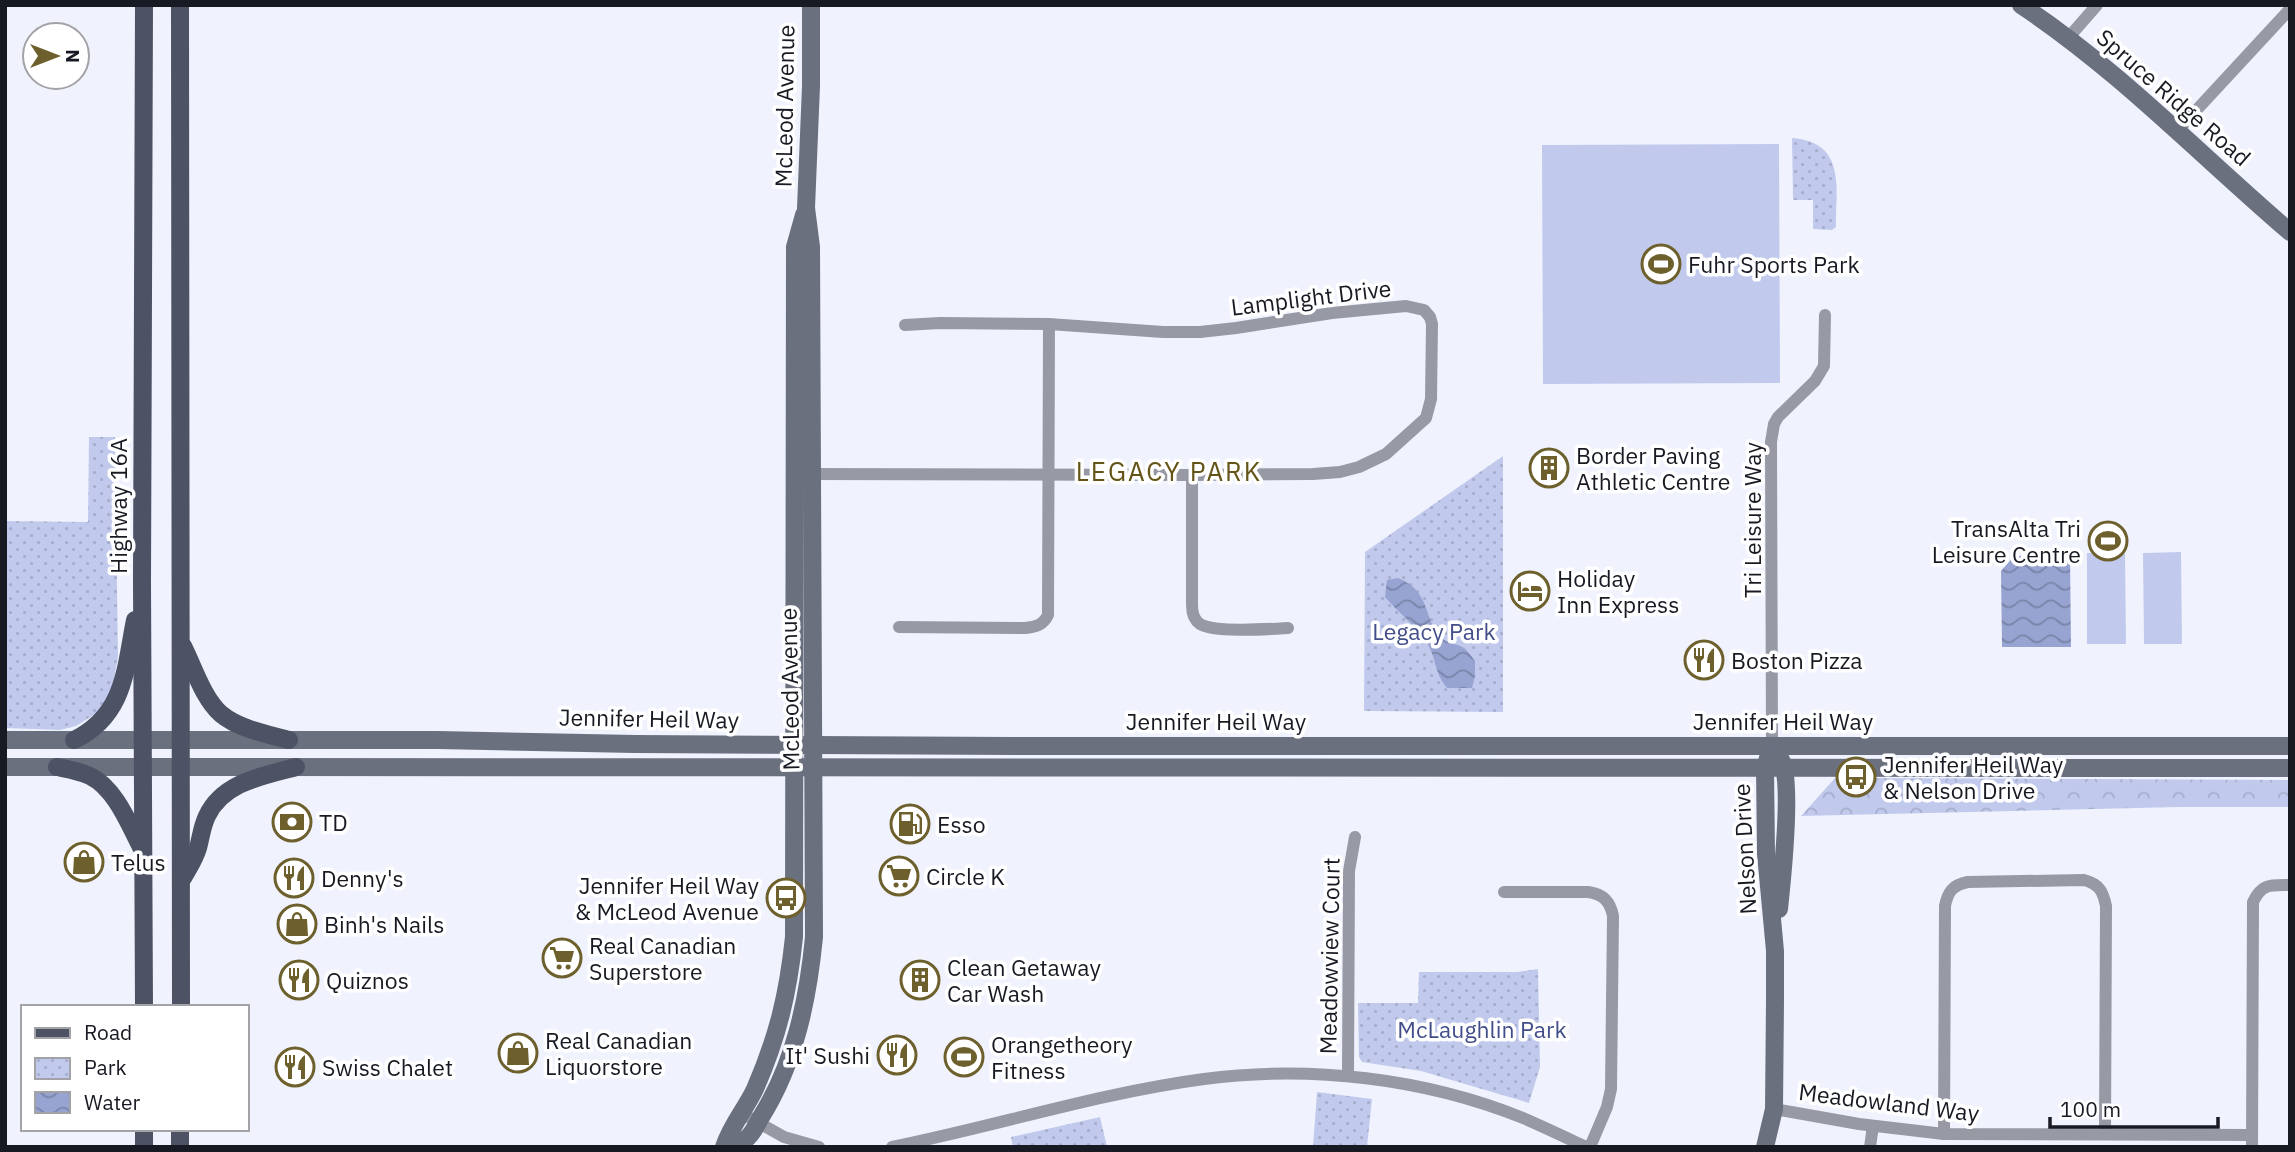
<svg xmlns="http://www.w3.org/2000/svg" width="2295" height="1152" font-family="'IBM Plex Sans',sans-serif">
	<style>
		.forest { fill: url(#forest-crowns) }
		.park { fill: url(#park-dots) }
		.garden { fill: #c1caed }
		.water { fill: url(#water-waves) }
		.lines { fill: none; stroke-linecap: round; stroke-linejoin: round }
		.street { stroke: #979aa5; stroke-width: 12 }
		.secondary { stroke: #6b707f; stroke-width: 18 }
		.primary { stroke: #4d5264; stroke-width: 18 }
		.labels { text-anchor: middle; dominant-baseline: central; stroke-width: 7; stroke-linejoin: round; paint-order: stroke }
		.street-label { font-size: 23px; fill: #181a23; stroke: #fff }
		.poi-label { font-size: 23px; fill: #181a23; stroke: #fff; text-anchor: start }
		.park-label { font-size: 23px; fill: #424d89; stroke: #fff }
		.quarter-label { font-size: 26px; letter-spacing: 2px; fill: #645417; stroke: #fff }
	</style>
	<defs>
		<pattern id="forest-crowns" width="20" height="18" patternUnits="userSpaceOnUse" patternTransform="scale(1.75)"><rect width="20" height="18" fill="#c1caed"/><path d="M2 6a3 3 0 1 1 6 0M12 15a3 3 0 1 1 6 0" fill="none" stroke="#a5adcb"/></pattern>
		<pattern id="park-dots" width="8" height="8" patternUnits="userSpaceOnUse" patternTransform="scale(1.75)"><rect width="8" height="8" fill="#c1caed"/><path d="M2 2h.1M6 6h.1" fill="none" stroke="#a5adcb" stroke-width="1.8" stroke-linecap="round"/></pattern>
		<pattern id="water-waves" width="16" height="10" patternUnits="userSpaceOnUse" patternTransform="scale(1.75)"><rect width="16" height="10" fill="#97a3d1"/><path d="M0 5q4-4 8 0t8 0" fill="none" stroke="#7a84a9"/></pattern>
	</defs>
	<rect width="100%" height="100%" fill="#f0f3fe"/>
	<!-- forest -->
	<path class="forest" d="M 1835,778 L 2290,780 L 2290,807 L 2179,807 L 1801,816 Z"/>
	<!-- park -->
	<g class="park">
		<path d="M 1792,138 C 1846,142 1836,187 1836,227 L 1832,230 L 1813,229 L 1813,200 L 1793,200 Z"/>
		<path d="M 89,437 L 115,437 L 118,657 L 111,694 L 100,711 L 76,726 L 60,730 L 5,728 L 5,521 L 88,522 Z"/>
		<path d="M 1503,456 L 1503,712 L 1364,711 L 1365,552 Z"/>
		<path d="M 1538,969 L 1540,1067 L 1529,1103 L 1421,1071 L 1362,1062 L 1359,1057 L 1358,1003 L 1418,1003 L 1419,972 L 1517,972 Z"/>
		<path d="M 1317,1092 L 1372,1099 L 1367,1147 L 1313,1147 Z"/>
		<path d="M 1100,1117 L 1107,1147 L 1013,1147 L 1011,1137 Z"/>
	</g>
	<!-- garden -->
	<g class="garden">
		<path d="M 1779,144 L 1780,383 L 1543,384 L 1542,145 Z"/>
		<path d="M 2181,552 L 2182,644 L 2144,644 L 2143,553 Z"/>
		<path d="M 2087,553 L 2125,553 L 2126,644 L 2087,644 Z"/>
	</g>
	<!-- water -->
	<g class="water">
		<path d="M 2014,556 L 2070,556 L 2071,647 L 2002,647 L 2001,571 Z"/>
		<path d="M 1398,578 C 1433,592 1422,621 1443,639 C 1449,644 1458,644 1464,648 C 1468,651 1472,657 1475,661 L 1475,676 L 1472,688 L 1447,688 C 1433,671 1437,659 1427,643 C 1416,626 1398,612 1385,597 L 1387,580 Z"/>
	</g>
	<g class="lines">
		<!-- street -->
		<g class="street">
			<path d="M 2069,37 L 2097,5"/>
			<path d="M 2178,130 L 2290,9"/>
			<path d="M 806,474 L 1192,475 L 1313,474 L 1340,472 L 1359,467 L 1386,454 L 1426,418 L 1431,399 L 1432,324 L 1430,317 L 1424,310 L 1406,306 L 1332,313 L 1236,328 L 1200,332 L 1163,332 L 1049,324 L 940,323 L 905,325"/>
			<path d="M 1192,475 L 1192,605 C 1192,613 1194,620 1200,624 C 1214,633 1270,629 1288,628"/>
			<path d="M 899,627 L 1025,628 C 1036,627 1043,625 1048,615 L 1049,324"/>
			<path d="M 1772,745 L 1771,442 L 1774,424 L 1778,417 L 1815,381 L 1824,366 L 1825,315"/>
			<path d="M 1504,892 L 1588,892 C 1603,894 1610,901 1613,916 L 1611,1089 L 1607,1107 L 1590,1147"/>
			<path d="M 1348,1076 L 1349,871 L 1355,837"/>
			<path d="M 1774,1109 L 1859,1124 L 1944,1134 L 2252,1135"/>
			<path d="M 741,1113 L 784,1137 L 819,1147"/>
			<path d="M 1944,1134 L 1945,906 C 1948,891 1953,885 1968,882 L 2084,880 C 2099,884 2103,891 2106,906 L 2105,1134"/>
			<path d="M 892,1147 C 996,1126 1099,1093 1204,1079 C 1310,1065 1424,1078 1523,1118 C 1544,1127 1565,1137 1586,1147"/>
			<path d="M 1870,1147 L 1873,1126"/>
			<path d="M 2252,1147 L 2253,902 C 2262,883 2271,885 2290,885"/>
		</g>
		<!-- secondary -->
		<g class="secondary">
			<path d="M 2021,5 C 2119,70 2201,156 2290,232"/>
			<path d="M 5,740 L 438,740 L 635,744 L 1014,746 L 2290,746"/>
			<path d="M 5,767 L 2290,768"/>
			<path d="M 1779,909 C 1782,881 1793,780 1781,760"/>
			<path d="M 724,1147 C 731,1125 745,1110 755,1089 C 778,1036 788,994 794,937 L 795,247 L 804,215"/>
			<path d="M 732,1147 C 736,1144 743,1142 746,1139 C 753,1134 757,1124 761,1117 C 795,1063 808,999 814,937 L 811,247 L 806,208 L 811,86 L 811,5"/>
			<path d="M 1765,1147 L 1774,1109 L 1775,1001 L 1775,951 L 1766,854 L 1765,768 L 1768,758"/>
		</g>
		<!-- primary -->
		<g class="primary">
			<path d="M 144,5 L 142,583 L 144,1007"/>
			<path d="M 180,5 L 181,1007"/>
			<path d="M 183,646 C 194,668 203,698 221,714 C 239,729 267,734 289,740"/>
			<path d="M 74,740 C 125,715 125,670 135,620"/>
			<path d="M 57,767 C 67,769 80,771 90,776 C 115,788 129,824 141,847"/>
			<path d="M 183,878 C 188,869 195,859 198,848 C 201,837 202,826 207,816 C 223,782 263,776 296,767"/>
			<path d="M 144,1129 L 144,1147"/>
			<path d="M 180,1147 L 180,1129"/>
		</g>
	</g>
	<!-- icons -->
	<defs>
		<symbol id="stadium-ring" viewBox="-11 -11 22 22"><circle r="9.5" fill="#fff" stroke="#6e602d" stroke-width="1.5"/><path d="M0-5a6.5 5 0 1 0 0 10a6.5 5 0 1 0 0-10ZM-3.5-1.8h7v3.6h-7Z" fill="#6e602d"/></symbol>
		<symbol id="building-ring" viewBox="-11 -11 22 22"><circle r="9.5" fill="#fff" stroke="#6e602d" stroke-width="1.5"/><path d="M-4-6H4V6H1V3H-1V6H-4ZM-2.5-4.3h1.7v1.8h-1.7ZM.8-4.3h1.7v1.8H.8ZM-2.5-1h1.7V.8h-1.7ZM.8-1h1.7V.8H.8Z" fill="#6e602d"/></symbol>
		<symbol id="hotel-ring" viewBox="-11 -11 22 22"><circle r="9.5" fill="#fff" stroke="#6e602d" stroke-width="1.5"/><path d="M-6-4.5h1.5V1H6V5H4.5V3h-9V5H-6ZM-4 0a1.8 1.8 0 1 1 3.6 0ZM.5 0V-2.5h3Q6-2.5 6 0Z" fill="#6e602d"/></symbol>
		<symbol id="restaurant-ring" viewBox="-11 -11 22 22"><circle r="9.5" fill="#fff" stroke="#6e602d" stroke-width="1.5"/><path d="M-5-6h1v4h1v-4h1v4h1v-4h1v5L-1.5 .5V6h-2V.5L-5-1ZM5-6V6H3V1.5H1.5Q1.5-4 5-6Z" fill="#6e602d"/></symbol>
		<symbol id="bus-ring" viewBox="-11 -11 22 22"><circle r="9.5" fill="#fff" stroke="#6e602d" stroke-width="1.5"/><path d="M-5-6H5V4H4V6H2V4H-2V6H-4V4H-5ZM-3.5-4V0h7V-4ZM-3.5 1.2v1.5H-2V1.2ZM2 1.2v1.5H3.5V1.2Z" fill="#6e602d"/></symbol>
		<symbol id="bank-ring" viewBox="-11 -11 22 22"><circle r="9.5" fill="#fff" stroke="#6e602d" stroke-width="1.5"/><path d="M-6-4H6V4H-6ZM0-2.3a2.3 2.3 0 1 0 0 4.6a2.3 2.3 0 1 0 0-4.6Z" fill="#6e602d"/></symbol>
		<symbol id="fuel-ring" viewBox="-11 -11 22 22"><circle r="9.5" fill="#fff" stroke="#6e602d" stroke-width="1.5"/><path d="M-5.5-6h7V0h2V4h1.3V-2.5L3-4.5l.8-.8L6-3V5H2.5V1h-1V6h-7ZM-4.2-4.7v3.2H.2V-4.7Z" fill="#6e602d"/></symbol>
		<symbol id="shop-ring" viewBox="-11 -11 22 22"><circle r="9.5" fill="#fff" stroke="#6e602d" stroke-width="1.5"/><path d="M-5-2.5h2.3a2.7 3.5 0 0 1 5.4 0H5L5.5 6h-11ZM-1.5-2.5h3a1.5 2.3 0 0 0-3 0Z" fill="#6e602d"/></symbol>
		<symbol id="supermarket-ring" viewBox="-11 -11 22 22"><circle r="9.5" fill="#fff" stroke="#6e602d" stroke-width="1.5"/><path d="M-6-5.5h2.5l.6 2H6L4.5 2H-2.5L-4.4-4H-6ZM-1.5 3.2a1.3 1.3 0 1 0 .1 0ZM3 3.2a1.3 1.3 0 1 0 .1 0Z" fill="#6e602d"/></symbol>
	</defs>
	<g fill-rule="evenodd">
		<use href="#stadium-ring" x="1639" y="242" width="44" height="44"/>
		<use href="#building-ring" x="1527" y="446" width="44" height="44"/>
		<use href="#stadium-ring" x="2086" y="519" width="44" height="44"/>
		<use href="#hotel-ring" x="1508" y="569" width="44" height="44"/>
		<use href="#restaurant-ring" x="1682" y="638" width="44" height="44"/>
		<use href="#bus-ring" x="1834" y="755" width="44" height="44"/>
		<use href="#bank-ring" x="270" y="800" width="44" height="44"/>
		<use href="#fuel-ring" x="888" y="802" width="44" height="44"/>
		<use href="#shop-ring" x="62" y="840" width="44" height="44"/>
		<use href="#supermarket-ring" x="877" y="854" width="44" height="44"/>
		<use href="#restaurant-ring" x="272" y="856" width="44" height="44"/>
		<use href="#bus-ring" x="764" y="876" width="44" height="44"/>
		<use href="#shop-ring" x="275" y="902" width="44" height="44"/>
		<use href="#supermarket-ring" x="540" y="936" width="44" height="44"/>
		<use href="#restaurant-ring" x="277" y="958" width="44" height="44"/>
		<use href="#building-ring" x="898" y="958" width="44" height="44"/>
		<use href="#shop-ring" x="496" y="1031" width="44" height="44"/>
		<use href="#restaurant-ring" x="875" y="1033" width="44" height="44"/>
		<use href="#stadium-ring" x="942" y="1035" width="44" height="44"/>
		<use href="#restaurant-ring" x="273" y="1045" width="44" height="44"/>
	</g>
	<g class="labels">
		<!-- street labels -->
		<g class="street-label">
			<text transform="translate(2174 97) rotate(41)">Spruce Ridge Road</text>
			<text transform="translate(784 106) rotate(-89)">McLeod Avenue</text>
			<text transform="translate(1311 297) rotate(-7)">Lamplight Drive</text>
			<text transform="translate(118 506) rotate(-90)">Highway 16A</text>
			<text transform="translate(1752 520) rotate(-90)">Tri Leisure Way</text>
			<text transform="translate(789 689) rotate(-91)">McLeod Avenue</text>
			<text transform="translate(649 718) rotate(1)">Jennifer Heil Way</text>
			<text x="1216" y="721">Jennifer Heil Way</text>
			<text x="1783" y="721">Jennifer Heil Way</text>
			<text transform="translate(1744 849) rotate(-93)">Nelson Drive</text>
			<text transform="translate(1329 956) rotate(-89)">Meadowview Court</text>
			<text transform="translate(1889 1102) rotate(7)">Meadowland Way</text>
		</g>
		<!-- poi labels -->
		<g class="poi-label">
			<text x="1688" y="264">Fuhr Sports Park</text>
			<text x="1576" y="455">Border Paving<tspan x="1576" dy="26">Athletic Centre</tspan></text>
			<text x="2081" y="528" text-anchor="end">TransAlta Tri<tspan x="2081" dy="26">Leisure Centre</tspan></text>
			<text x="1557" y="578">Holiday<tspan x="1557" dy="26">Inn Express</tspan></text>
			<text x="1731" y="660">Boston Pizza</text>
			<text x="1883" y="764">Jennifer Heil Way<tspan x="1883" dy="26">&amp; Nelson Drive</tspan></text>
			<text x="319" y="822">TD</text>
			<text x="937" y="824">Esso</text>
			<text x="111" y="862">Telus</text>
			<text x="926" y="876">Circle K</text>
			<text x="321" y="878">Denny's</text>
			<text x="759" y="885" text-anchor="end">Jennifer Heil Way<tspan x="759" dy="26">&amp; McLeod Avenue</tspan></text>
			<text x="324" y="924">Binh's Nails</text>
			<text x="589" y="945">Real Canadian<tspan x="589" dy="26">Superstore</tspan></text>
			<text x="947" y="967">Clean Getaway<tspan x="947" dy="26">Car Wash</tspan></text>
			<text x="326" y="980">Quiznos</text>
			<text x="545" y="1040">Real Canadian<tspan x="545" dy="26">Liquorstore</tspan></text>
			<text x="991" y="1044">Orangetheory<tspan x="991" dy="26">Fitness</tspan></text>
			<text x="870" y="1055" text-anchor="end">It' Sushi</text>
			<text x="322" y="1067">Swiss Chalet</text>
		</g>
		<!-- park labels -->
		<g class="park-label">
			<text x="1434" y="631">Legacy Park</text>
			<text x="1482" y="1029">McLaughlin Park</text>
		</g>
		<!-- quarter labels -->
		<g class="quarter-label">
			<text x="1169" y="471">LEGACY PARK</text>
		</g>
	</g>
	<!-- border -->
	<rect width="2295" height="1152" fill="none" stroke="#181a23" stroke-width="14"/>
	<!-- legend -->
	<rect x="21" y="1005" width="228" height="126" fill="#ffffff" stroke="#a3a3a7" stroke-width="2"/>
	<rect x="35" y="1028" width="35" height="10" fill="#4d5264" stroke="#a3a3a7" stroke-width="2"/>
	<text x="84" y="1040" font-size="21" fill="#181a23">Road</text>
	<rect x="35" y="1058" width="35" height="21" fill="url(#park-dots)" stroke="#a3a3a7" stroke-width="2"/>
	<text x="84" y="1075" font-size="21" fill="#181a23">Park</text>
	<rect x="35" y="1092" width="35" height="21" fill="url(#water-waves)" stroke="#a3a3a7" stroke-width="2"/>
	<text x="84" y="1110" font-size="21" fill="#181a23">Water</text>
	<!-- north arrow -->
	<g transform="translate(56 56) rotate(90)"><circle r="33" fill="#ffffff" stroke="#a3a3a7" stroke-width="2"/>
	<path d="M0-5L12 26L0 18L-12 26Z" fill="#6e602d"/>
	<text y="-10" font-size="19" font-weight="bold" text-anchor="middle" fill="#181a23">N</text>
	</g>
	<!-- scale -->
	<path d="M2050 1117v10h168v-10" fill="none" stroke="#181a23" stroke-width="3.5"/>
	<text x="2060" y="1117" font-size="21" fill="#181a23" stroke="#ffffff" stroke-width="5" paint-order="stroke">100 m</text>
</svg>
